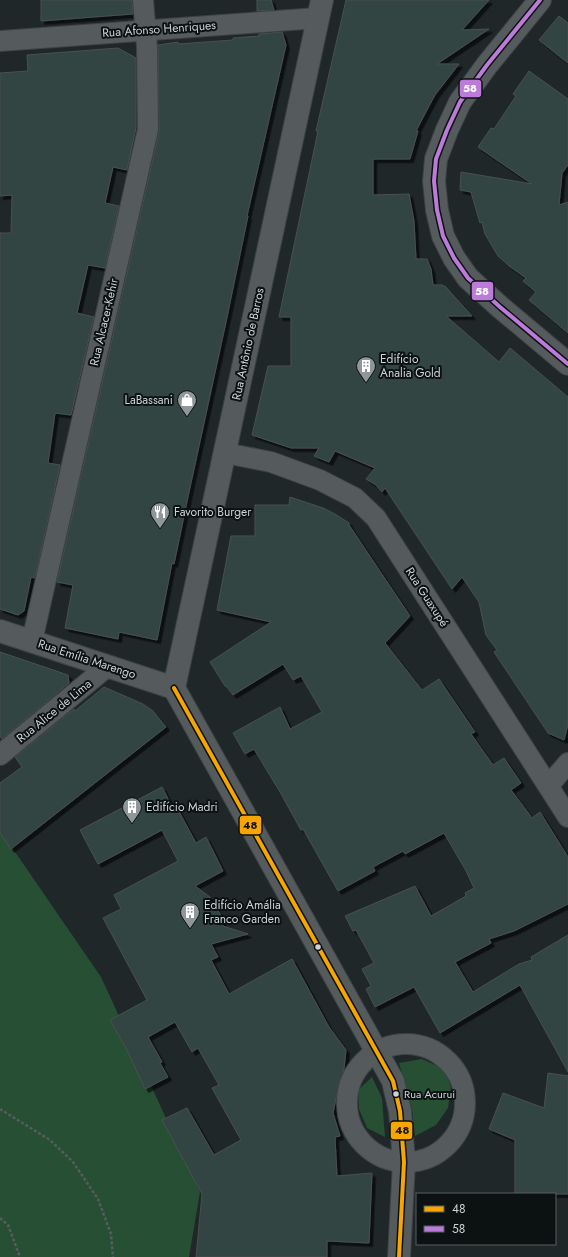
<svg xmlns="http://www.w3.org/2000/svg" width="568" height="1257" font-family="Jost,sans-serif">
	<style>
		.green { fill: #264f34 }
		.building { fill: #324442; stroke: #4a5050; filter: url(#shadow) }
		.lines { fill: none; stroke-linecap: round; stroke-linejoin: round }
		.minor-casing { stroke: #3c4344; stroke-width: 22 }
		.tertiary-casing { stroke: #3c4344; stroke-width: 24 }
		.secondary-casing { stroke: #3c4344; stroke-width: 24 }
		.path { stroke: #585c5d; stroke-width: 2.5; stroke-dasharray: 3 2; stroke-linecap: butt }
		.minor { stroke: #555a5c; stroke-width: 20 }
		.tertiary { stroke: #555a5c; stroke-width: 22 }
		.secondary { stroke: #555a5c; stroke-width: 22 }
		.bus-1-casing { stroke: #0c1112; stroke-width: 7 }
		.bus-2-casing { stroke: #0c1112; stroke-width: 7 }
		.bus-1 { stroke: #f7a600; stroke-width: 4 }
		.bus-2 { stroke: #bd7bd9; stroke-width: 4 }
		.bus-dot { fill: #ccd3d5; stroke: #0c1112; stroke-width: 1.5 }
		.labels { text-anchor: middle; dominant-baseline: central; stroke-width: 4; stroke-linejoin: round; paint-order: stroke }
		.bus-label { font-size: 11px; fill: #ccd3d5; stroke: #0c1112; text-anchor: start }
		.street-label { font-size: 12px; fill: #ccd3d5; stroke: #0c1112 }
		.poi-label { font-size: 12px; fill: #ccd3d5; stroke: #0c1112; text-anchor: start }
		.line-badge { stroke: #0c1112; stroke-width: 1.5 }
		.badge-label { font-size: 11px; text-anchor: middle; font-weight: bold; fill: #fff }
		.pale-badge-label { font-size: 11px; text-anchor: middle; font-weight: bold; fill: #111 }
	</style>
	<defs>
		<filter id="shadow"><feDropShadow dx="3.5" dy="3.5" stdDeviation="0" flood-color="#0009"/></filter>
	</defs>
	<rect width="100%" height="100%" fill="#202728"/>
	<!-- green -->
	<g class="green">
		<path d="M 0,830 L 101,977 L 200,1192 L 189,1257 L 0,1257 Z"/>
		<path d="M 422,1059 L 444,1069 L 451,1087 L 448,1108 L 436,1125 L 415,1136 L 412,1109 L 399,1063 Z"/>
		<path d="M 372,1077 L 382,1098 L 385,1137 L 367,1128 L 359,1109 L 358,1090 Z"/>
	</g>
	<!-- building -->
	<g class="building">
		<path d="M 41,0 L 132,0 L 133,14 L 41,21 Z"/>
		<path d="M 257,0 L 271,0 L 274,10 L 257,11 Z"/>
		<path d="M 346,0 L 489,0 L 462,30 L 489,29 L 437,64 L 459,64 L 435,95 L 428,108 L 416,131 L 418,131 L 410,159 L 373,159 L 373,195 L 409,194 L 414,221 L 416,259 L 427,259 L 431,269 L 433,285 L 442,285 L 446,287 L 472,316 L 446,316 L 499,362 L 510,348 L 568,397 L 568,724 L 564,740 L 548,733 L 494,652 L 497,650 L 486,635 L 479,602 L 462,577 L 452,589 L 385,488 L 382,492 L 376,485 L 366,479 L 375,468 L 335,451 L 329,462 L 314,456 L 319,448 L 291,448 L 252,435 L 268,366 L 291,366 L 291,317 L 279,317 L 318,131 L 316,131 Z"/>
		<path d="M 559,16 L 568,23 L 568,63 L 539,40 Z"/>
		<path d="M 282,32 L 286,45 L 247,216 L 248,216 L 226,322 L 189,492 L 174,564 L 172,563 L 157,640 L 119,632 L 118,639 L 65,628 L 73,585 L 57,582 L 159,132 L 158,45 L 178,42 L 178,44 L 233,40 L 233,38 L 259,36 L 259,34 Z"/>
		<path d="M 118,48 L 136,58 L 136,128 L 127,170 L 113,167 L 105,203 L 119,206 L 105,268 L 88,265 L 77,313 L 94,317 L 71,415 L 55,413 L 48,463 L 60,465 L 35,578 L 31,577 L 24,611 L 18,615 L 0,609 L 0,233 L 11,233 L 12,195 L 0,196 L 0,73 L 28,71 L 27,55 Z"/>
		<path d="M 529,71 L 568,99 L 568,165 L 562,173 L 559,205 L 568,202 L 568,333 L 529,300 L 536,292 L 523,281 L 526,278 L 509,266 L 498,256 L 485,234 L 482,222 L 480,223 L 471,192 L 460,190 L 461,172 L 532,184 L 478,147 L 491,128 L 494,129 L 516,96 L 513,94 Z"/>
		<path d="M 290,497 L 323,508 L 335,514 L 349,523 L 349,525 L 410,616 L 385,643 L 422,690 L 439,679 L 475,732 L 471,734 L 493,765 L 504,758 L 521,783 L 511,790 L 532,818 L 540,812 L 568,857 L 568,904 L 514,931 L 489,939 L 491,943 L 455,962 L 473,992 L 519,964 L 532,960 L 531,957 L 568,935 L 568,1072 L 520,985 L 440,1033 L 414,987 L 375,1007 L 366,989 L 371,986 L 362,969 L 374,963 L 356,930 L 353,931 L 345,916 L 415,886 L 431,916 L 466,896 L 465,893 L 474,888 L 465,869 L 444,833 L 405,854 L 403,851 L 373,867 L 375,871 L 338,891 L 303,829 L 301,830 L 280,792 L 254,749 L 245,754 L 233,733 L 280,707 L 290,729 L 322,712 L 301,676 L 293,680 L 283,664 L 233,695 L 226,686 L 225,686 L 210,662 L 271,622 L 217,610 L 231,536 L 255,536 L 255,505 L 289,505 Z"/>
		<path d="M 0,652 L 68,675 L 69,683 L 2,739 L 0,736 Z"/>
		<path d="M 104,687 L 143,704 L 153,711 L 166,727 L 11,849 L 0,833 L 0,783 L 22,767 L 15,757 L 74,709 L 75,711 Z"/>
		<path d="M 162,787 L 173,808 L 176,806 L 196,843 L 206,837 L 223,871 L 195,886 L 210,897 L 211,903 L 219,912 L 221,916 L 223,926 L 248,934 L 211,944 L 218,957 L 211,960 L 229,994 L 292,959 L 329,1027 L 346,1050 L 344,1069 L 338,1089 L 333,1113 L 340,1136 L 335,1137 L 337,1176 L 372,1173 L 369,1243 L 327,1241 L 327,1257 L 196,1257 L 202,1194 L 162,1120 L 187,1108 L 214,1155 L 241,1140 L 212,1088 L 219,1085 L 198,1048 L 192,1052 L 175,1022 L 148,1037 L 162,1062 L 160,1063 L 168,1077 L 145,1089 L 127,1050 L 110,1020 L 147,1000 L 103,918 L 121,909 L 114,895 L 178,861 L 162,830 L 98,864 L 80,830 Z"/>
		<path d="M 548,1073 L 568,1076 L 568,1194 L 515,1194 L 515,1140 L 489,1129 L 503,1093 L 544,1108 Z"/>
	</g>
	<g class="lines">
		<defs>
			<g id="minor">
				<path d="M 0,41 L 318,18"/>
				<path d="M 225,453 L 271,462 L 320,480 L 355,498 L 376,518 L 568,817"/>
				<path d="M 32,641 L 148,129 L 147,47 L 143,0"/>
				<path d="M 0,755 L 108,666"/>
				<path d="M 549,785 L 568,763"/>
				<circle cx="406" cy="1103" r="59"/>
			</g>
			<path id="tertiary" d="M 540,0 L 487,65 L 460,102 L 447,130 L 436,159 L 434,181 L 437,210 L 443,236 L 454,258 L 468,278 L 500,307 L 568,364"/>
			<g id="secondary">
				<path d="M 0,631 L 174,688"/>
				<path d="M 174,688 L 322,0"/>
				<path d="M 174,688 L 393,1081 L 400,1111 L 404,1162 L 399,1257"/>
			</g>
		</defs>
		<!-- minor casing -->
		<use href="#minor" class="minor-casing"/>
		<!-- tertiary casing -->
		<use href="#tertiary" class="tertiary-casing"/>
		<!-- secondary casing -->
		<use href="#secondary" class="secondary-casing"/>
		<!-- path -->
		<g class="path">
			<path d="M 0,1109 L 50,1140 L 73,1162 L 98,1199 L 111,1234 L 113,1257"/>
			<path d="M 0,1218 L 8,1225 L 20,1257"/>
		</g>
		<!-- minor -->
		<use href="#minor" class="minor"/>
		<!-- tertiary -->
		<use href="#tertiary" class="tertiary"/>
		<!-- secondary -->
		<use href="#secondary" class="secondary"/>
		<defs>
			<path id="bus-1" d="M 174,688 L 393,1081 L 400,1111 L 404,1162 L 399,1257"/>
			<path id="bus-2" d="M 540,0 L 487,65 L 460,102 L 447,130 L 436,159 L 434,181 L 437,210 L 443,236 L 454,258 L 468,278 L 500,307 L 568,364"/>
		</defs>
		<!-- bus-1 casing -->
		<use href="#bus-1" class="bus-1-casing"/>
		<!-- bus-2 casing -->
		<use href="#bus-2" class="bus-2-casing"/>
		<!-- bus-1 -->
		<use href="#bus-1" class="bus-1"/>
		<!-- bus-2 -->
		<use href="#bus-2" class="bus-2"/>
	</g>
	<!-- icons -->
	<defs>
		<symbol id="building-pin" viewBox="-11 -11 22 30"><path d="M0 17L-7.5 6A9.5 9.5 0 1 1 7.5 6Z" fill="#909798" stroke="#0c1112"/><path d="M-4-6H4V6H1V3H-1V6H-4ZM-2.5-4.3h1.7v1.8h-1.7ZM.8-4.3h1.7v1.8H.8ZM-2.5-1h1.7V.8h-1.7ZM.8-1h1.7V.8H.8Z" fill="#fff"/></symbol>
		<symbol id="shop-pin" viewBox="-11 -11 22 30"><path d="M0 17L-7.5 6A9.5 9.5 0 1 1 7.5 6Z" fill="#909798" stroke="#0c1112"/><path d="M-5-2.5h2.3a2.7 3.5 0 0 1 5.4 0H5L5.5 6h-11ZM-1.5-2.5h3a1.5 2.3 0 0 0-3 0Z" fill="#fff"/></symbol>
		<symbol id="restaurant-pin" viewBox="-11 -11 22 30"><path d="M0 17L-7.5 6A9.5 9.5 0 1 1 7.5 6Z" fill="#909798" stroke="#0c1112"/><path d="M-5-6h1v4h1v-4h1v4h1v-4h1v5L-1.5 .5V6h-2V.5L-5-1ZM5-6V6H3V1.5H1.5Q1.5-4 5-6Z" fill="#fff"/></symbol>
	</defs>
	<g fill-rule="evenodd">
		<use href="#building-pin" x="355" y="355" width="22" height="30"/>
		<use href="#shop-pin" x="176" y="389" width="22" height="30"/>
		<use href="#restaurant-pin" x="149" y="501" width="22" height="30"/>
		<use href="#building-pin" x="121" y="796" width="22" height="30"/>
		<use href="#building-pin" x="179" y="901" width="22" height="30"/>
	</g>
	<!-- markers -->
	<g class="bus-dot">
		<circle cx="318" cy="947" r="3.5"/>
		<circle cx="396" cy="1094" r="3.5"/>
	</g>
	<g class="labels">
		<!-- bus labels -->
		<g class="bus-label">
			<text x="404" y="1094">Rua Acurui</text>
		</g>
		<!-- street labels -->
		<g class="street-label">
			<text transform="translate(159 29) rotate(-4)">Rua Afonso Henriques</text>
			<text transform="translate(104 322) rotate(-77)">Rua Alcacer-Kehir</text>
			<text transform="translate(248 344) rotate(-78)">Rua Antônio de Barros</text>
			<text transform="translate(427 597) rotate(57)">Rua Guaxupé</text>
			<text transform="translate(87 659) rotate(18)">Rua Emília Marengo</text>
			<text transform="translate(54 711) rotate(-39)">Rua Alice de Lima</text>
		</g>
		<!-- poi labels -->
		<g class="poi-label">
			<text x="380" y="359">Edifício<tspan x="380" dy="14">Analia Gold</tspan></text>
			<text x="173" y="400" text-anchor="end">LaBassani</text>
			<text x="174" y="512">Favorito Burger</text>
			<text x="146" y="807">Edifício Madri</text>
			<text x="204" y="905">Edifício Amália<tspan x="204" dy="14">Franco Garden</tspan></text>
		</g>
	</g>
	<g class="line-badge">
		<rect x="459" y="79" width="23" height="19" rx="4" fill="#bd7bd9"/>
		<rect x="471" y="281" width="23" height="20" rx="4" fill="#bd7bd9"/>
		<rect x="239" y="815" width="23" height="20" rx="4" fill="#f7a600"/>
		<rect x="390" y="1121" width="23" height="19" rx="4" fill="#f7a600"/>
	</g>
	<g class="badge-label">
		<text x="470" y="92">58</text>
		<text x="482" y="295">58</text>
	</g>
	<g class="pale-badge-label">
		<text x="250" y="829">48</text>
		<text x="402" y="1134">48</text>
	</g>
	<!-- legend -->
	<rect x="416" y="1193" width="140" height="52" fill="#0c1112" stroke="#595f60"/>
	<rect x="424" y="1206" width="20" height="6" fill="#f7a600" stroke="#595f60"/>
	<text x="452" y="1213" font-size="12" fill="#ccd3d5">48</text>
	<rect x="424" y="1226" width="20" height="6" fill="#bd7bd9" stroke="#595f60"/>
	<text x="452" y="1233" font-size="12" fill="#ccd3d5">58</text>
</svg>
